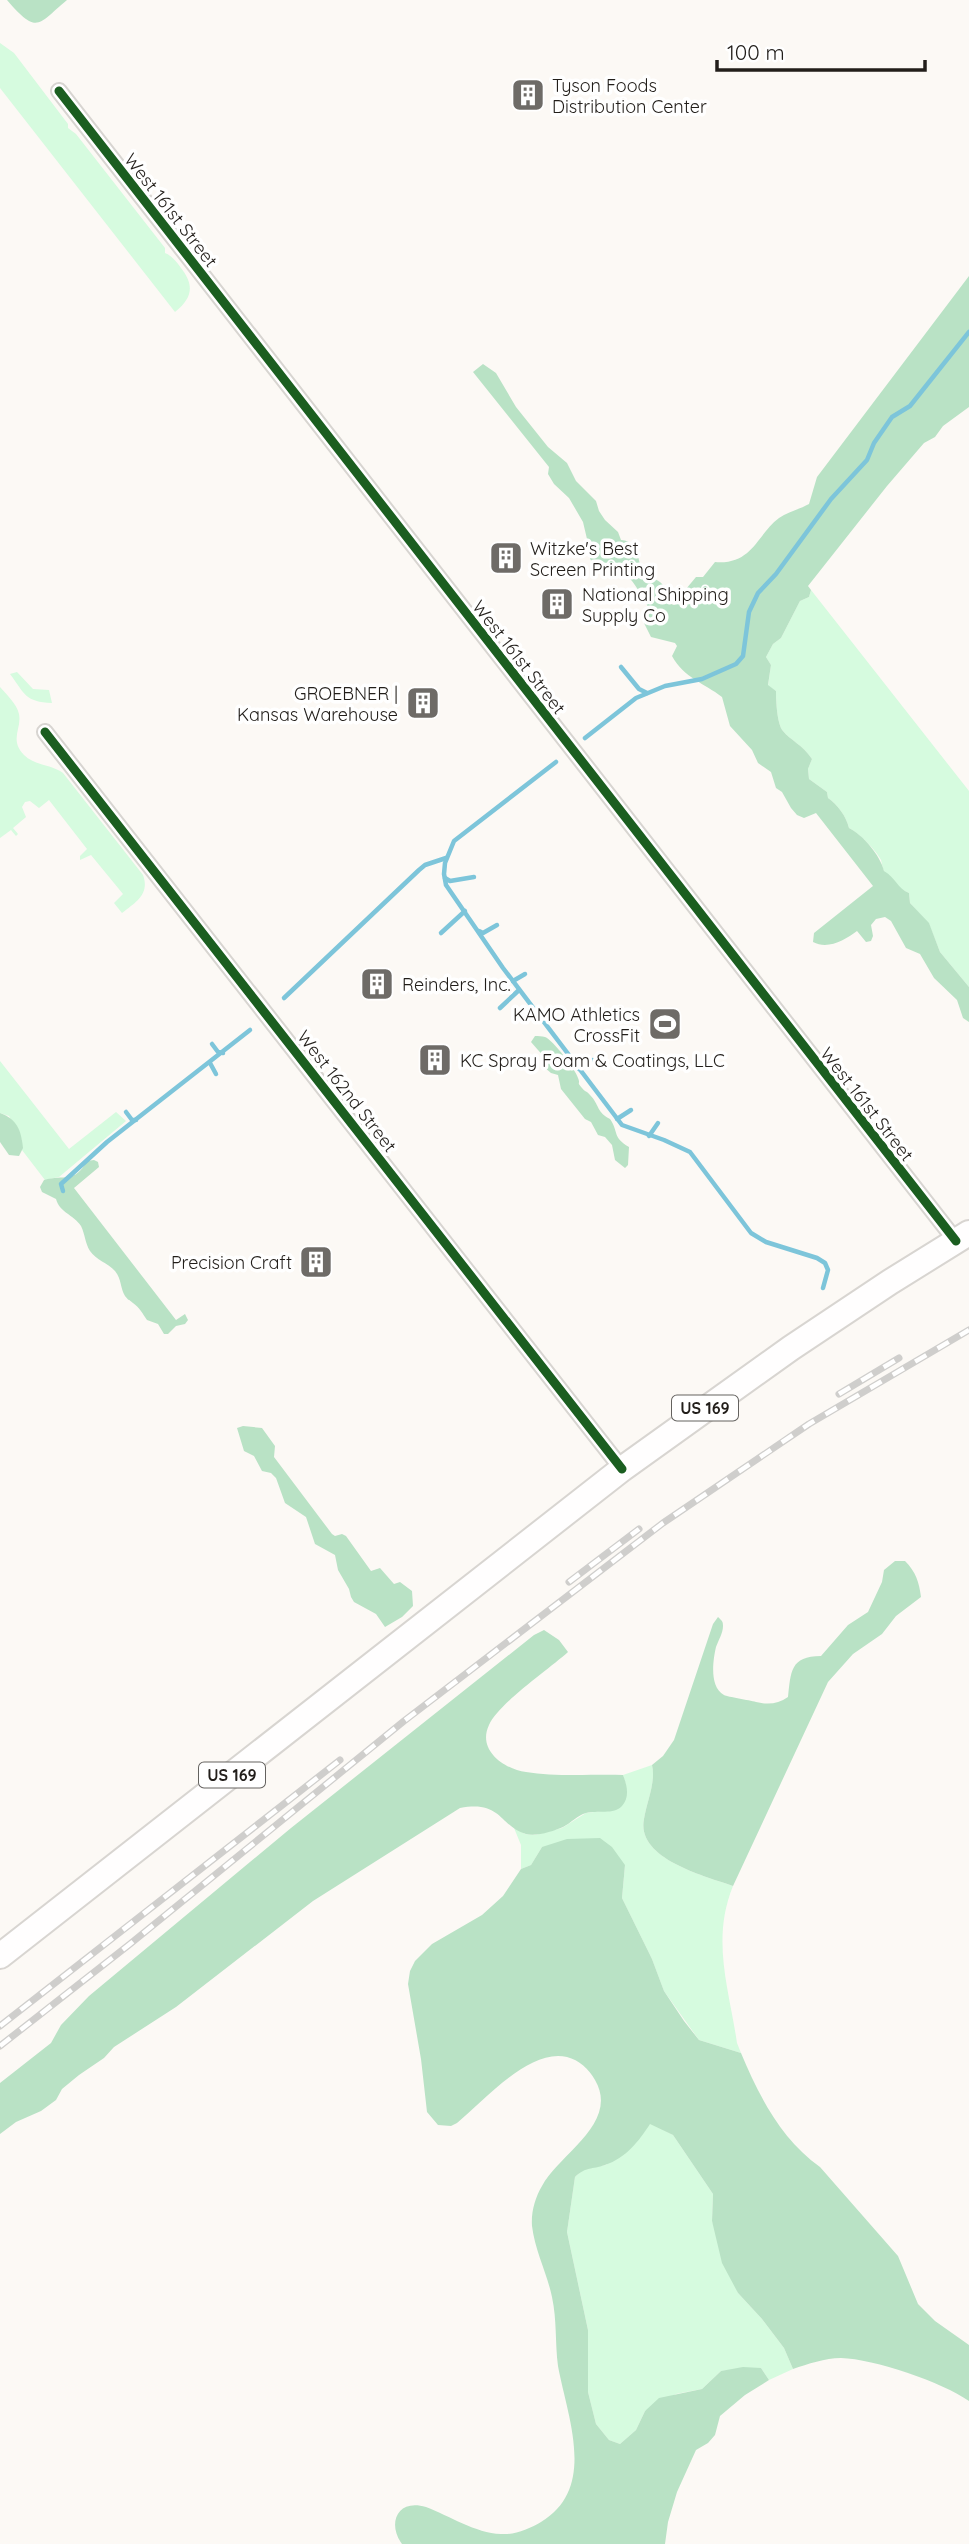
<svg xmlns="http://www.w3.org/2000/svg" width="969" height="2544" font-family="Quicksand,sans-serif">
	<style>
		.green { fill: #d6fbdf }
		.forest { fill: #b9e2c5 }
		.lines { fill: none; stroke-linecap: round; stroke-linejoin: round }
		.stream { stroke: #7dc5da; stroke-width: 4.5 }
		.street-casing { stroke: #d8d5d1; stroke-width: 18 }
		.highway-casing { stroke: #d8d5d1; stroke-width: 28 }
		.street { stroke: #fffefe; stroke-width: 14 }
		.highway { stroke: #fffefe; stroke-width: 24 }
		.rail-casing { stroke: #cfcecc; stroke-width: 7 }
		.rail { stroke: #fff; stroke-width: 4.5; stroke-dasharray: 13; stroke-linecap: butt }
		.cycleway-casing { stroke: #fff; stroke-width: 13 }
		.cycleway { stroke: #1b5e20; stroke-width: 9 }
		.labels { text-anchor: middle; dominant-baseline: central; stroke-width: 7; stroke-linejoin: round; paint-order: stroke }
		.shield { fill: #fff; stroke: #64625f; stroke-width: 2 }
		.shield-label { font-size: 16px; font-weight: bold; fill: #221e1a }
		.poi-label { font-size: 18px; fill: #221e1a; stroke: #fff; text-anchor: start }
		.street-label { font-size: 18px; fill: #221e1a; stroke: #fff }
	</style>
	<rect width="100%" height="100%" fill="#fcf9f5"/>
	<!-- green -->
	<g class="green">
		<path d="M 0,43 L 14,53 L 68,124 L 68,128 L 76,134 L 165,248 L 165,253 C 171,255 176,261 181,268 C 195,286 192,298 175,312 L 0,88 Z"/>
		<path d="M 811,590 L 969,791 L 969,987 L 940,952 L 929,924 L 910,903 L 909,893 C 901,890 888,879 884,871 C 882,867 882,863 881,860 C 876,850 859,833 849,828 C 846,816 838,805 828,798 L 827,792 L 809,779 L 808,769 L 812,759 C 803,745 790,740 783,731 C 777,724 776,700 776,691 L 768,686 L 771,665 L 766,657 L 773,644 L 781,638 L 800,601 L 809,597 Z"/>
		<path d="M 17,672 L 33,689 L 49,690 L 52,703 C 25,702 25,694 10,674 Z"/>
		<path d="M 0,687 C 6,694 17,704 19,714 C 22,729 9,739 24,755 C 35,766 51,764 63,773 L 143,875 C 150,894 136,902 122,913 L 114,903 L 123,894 L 91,855 L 80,860 L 80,856 L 87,849 L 49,800 L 39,808 L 30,801 L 25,802 L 22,807 L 26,817 L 13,828 L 18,834 L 16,836 L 11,830 L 0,838 Z"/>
		<path d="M 0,1061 L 69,1149 L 116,1112 L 126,1121 L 59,1177 L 45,1180 L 22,1150 L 22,1140 L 9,1116 L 0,1113 Z"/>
		<path d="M 652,1765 C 656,1782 647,1801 644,1819 C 636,1859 705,1876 733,1886 C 711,1940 729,1988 737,2043 L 741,2053 L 699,2040 L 664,1991 L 652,1959 L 622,1898 L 625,1865 L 542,1847 L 531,1865 L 521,1869 L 521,1845 L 514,1828 L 525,1834 L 535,1835 L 562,1828 L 586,1813 L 618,1809 L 626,1785 L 623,1775 Z"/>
		<path d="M 650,2123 L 673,2135 L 713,2194 L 712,2221 L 738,2293 L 762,2319 L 784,2348 L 793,2369 L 769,2380 L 761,2368 L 721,2371 L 702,2389 L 676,2394 L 645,2411 L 636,2430 L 620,2444 L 609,2440 L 596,2424 L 588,2392 L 588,2330 L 567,2232 L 575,2177 L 585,2168 L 606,2165 Z"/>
	</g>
	<!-- forest -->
	<g class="forest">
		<path d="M 7,0 L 67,0 C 38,24 38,36 7,0 Z"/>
		<path d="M 969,276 L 969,407 L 943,426 L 935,437 L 924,443 L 887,486 L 808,586 L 811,590 L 809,597 L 800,601 L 781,638 L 773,644 L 766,657 L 771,665 L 768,685 L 776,691 C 776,700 777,724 783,731 C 790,740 803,745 812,759 L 808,769 L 809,779 L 827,792 L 828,798 C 838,805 846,816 849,828 C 863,835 880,855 884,871 C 896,878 897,888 909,893 L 910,903 L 929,923 L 940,952 L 969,987 L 969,1022 L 963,1018 L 957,1000 L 934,978 L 920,954 L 906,948 L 891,921 L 885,917 L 876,919 L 871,925 L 873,936 L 871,941 L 866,942 L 857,931 C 845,940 828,950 813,942 L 814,933 L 873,886 L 816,813 L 804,818 L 797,815 L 791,808 L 782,792 L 776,788 L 771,772 L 758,763 L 752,750 L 730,726 L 722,697 C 704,683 684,678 672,656 L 677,646 L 675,643 L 651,637 L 644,623 L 650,610 C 640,593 622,555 598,567 L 590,559 L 594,550 L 599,549 L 598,546 L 587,539 L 583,522 L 569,498 L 554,484 L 548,474 L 549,467 L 473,372 L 483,364 L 496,373 L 516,407 L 548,447 L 567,463 L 576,481 L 596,501 L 599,511 L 605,520 L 618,532 L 621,540 C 643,542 634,562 646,574 C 652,579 660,579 664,587 C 667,597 662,601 674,605 L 687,598 L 686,589 L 696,577 L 703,577 L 715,562 C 753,565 757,534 779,518 C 788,512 800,509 809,504 L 817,477 Z"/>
		<path d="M 535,1036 C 538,1036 542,1036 545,1037 C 553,1040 576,1070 578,1078 C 581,1085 576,1081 582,1088 C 585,1092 587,1091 590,1095 C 599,1104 597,1113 610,1119 C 619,1132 612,1137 629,1147 L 628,1165 L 625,1168 L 615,1160 L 612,1145 L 605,1137 L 598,1135 L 591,1122 L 585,1119 L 561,1089 L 558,1075 L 551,1073 L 544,1067 L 545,1058 L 531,1042 Z"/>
		<path d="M 0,1113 C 17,1119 21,1130 23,1148 L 19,1156 L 9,1155 L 0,1142 Z"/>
		<path d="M 94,1160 L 98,1162 L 99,1167 L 74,1188 L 176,1320 L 185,1314 L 188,1320 L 185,1324 L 176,1326 L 168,1334 L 164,1334 L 158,1324 L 147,1320 C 143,1314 139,1307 133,1303 C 126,1297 131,1303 125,1296 C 120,1288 122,1280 115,1271 C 108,1263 96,1260 90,1251 C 85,1243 85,1234 81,1226 C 73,1214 60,1213 56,1199 L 42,1192 L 40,1187 L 44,1180 C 65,1174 74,1184 87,1161 Z"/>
		<path d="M 243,1426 L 262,1428 L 275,1446 L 274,1457 L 332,1534 L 335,1536 L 342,1534 L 346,1536 L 371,1571 L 380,1568 L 394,1584 L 400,1582 L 412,1591 L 413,1606 L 402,1617 L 385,1627 L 376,1614 L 354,1602 L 351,1597 L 349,1589 L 338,1570 L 335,1555 L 315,1544 L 306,1517 L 285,1503 L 276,1478 L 271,1473 L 262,1471 L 254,1456 L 244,1451 L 237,1428 Z"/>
		<path d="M 895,1561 L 905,1561 C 916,1572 919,1582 921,1597 L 896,1616 L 882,1634 L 853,1654 L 828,1682 L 733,1886 C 705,1876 636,1859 644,1819 C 647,1801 656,1782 652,1765 L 663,1756 L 674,1740 L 713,1624 L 718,1617 C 722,1621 723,1621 723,1626 C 723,1633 718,1641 716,1647 C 713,1660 709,1687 724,1695 C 728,1697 749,1700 756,1702 C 768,1705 778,1704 788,1697 C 791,1672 790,1656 821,1656 L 848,1625 L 868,1612 L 882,1582 L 884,1570 Z"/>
		<path d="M 544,1630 L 559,1640 L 568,1652 C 548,1670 499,1703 489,1725 C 477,1750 504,1769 526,1772 C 555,1777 593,1774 623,1775 C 627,1785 630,1797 622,1806 C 614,1815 597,1810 586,1813 C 578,1815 571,1823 563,1827 C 554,1831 536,1837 526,1834 C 499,1826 502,1800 460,1808 L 313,1901 L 176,2007 L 114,2047 L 104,2058 L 79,2075 L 62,2089 L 56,2100 L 41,2111 L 16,2122 L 0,2134 L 0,2083 L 51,2043 L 61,2025 L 89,1996 L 291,1828 L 534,1635 Z"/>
		<path d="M 600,1838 L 612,1847 L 625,1865 L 622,1898 L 652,1959 L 664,1991 L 684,2021 L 699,2040 L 741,2053 C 759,2096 781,2139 820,2167 L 898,2256 L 918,2304 L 935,2321 L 969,2345 L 969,2401 C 942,2382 874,2359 841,2358 C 825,2358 808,2364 793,2369 L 784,2348 L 762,2319 L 738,2293 L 722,2263 L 712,2221 L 713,2194 L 673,2135 L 650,2124 C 639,2141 626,2158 605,2165 C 591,2170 587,2166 575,2177 L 567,2232 L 588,2330 L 588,2392 L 596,2424 L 609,2440 L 620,2444 L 636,2430 L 645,2411 L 659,2398 L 702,2389 L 721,2371 L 743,2367 L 761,2368 L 769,2380 L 745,2395 L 720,2416 L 715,2435 L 708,2443 L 696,2450 L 677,2492 L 668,2522 L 665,2544 L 402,2544 C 387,2524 397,2498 426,2507 C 450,2516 475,2533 501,2534 C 515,2535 529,2529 541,2522 C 598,2488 567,2416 558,2366 C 555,2343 557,2320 552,2297 C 547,2273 535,2251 532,2226 C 531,2212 535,2198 542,2186 C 559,2154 620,2123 595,2080 C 589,2069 579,2060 567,2057 C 529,2048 484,2101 457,2123 L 451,2126 L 438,2125 L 427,2112 L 421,2059 L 408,1984 L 410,1971 L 415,1961 L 432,1944 L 482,1915 L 503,1896 L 521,1869 L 531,1865 L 542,1847 L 567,1839 Z"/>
	</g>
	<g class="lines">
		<!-- stream -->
		<g class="stream">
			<path d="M 621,667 L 639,689 L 647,693"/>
			<path d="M 585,738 L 636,698 L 665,686 L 702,679 L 736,664 L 743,656 L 749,612 L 758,593 L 776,574 L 831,499 L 867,460 L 874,443 L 892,417 L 910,406 L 969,332"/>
			<path d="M 556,762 L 454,841 L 445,863 L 444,874 L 446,885 L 503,968 L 622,1125 L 664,1140 L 690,1152 L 751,1233 L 766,1242 L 817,1258 L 825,1263 L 828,1270 L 823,1288"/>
			<path d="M 445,878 L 450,881 L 474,877"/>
			<path d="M 479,931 L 483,933 L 497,925"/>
			<path d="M 441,933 L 465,911"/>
			<path d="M 513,981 L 525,974"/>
			<path d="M 284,998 L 419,870 L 425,865 L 446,858"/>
			<path d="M 500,1008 L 519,990"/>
			<path d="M 212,1044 L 218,1052 L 223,1053"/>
			<path d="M 210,1063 L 216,1074"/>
			<path d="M 579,1069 L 592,1060"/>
			<path d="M 126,1112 L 132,1120 L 136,1120"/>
			<path d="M 617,1119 L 631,1110"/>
			<path d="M 649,1136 L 658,1123"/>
			<path d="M 63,1191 L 61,1184 L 107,1142 L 250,1030"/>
		</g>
		<defs>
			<g id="street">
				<path d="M 59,91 L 956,1241"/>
				<path d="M 45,732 L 622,1469"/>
			</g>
			<path id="highway" d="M 0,1956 L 622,1469 L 791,1348 L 890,1282 L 969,1233"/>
		</defs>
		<!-- street casing -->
		<use href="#street" class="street-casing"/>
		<!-- highway casing -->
		<use href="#highway" class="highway-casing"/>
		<!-- street -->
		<use href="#street" class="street"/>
		<!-- highway -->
		<use href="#highway" class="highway"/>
		<defs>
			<g id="rail">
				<path d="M 839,1394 L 899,1358"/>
				<path d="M 569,1582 L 639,1529"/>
				<path d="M 0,2026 L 340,1760"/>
				<path d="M 0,2046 L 130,1944 L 404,1721 L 663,1523 L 809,1424 L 969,1330"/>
			</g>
		</defs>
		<!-- rail casing -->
		<use href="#rail" class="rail-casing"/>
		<!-- rail -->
		<use href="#rail" class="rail"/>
		<defs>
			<g id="cycleway">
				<path d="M 59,91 L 956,1241"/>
				<path d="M 45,732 L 622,1469"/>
			</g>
		</defs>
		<!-- cycleway casing -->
		<use href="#cycleway" class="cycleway-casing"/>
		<!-- cycleway -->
		<use href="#cycleway" class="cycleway"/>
	</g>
	<!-- icons -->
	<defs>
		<symbol id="building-square" viewBox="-11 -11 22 22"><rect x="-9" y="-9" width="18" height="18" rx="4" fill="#6e6b67" stroke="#fff"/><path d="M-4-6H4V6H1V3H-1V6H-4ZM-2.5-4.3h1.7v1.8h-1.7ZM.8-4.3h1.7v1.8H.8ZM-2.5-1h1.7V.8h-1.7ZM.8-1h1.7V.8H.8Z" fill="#fff"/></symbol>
		<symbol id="stadium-square" viewBox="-11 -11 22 22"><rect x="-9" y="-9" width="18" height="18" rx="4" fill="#6e6b67" stroke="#fff"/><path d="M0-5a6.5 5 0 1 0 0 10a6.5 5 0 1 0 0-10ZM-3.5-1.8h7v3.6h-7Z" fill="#fff"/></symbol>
	</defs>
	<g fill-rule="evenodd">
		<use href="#building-square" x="509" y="76" width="38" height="38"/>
		<use href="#building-square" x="487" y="539" width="38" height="38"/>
		<use href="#building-square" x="538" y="585" width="38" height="38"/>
		<use href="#building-square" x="404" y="684" width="38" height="38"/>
		<use href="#building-square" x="358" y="965" width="38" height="38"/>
		<use href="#stadium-square" x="646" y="1005" width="38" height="38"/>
		<use href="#building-square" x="416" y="1041" width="38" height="38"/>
		<use href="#building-square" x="297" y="1243" width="38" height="38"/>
	</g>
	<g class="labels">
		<!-- shield labels -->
		<g class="shield">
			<rect x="672" y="1395.5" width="66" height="25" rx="5"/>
			<rect x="199" y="1762.5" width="66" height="25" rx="5"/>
		</g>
		<g class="shield-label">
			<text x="705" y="1408">US 169</text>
			<text x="232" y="1775">US 169</text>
		</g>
		<!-- poi labels -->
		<g class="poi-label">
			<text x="552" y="85">Tyson Foods<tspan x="552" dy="21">Distribution Center</tspan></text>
			<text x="530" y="548">Witzke's Best<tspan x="530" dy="21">Screen Printing</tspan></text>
			<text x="582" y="594">National Shipping<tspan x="582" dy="21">Supply Co</tspan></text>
			<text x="398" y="693" text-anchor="end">GROEBNER |<tspan x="398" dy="21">Kansas Warehouse</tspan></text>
			<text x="402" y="984">Reinders, Inc.</text>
			<text x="640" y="1014" text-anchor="end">KAMO Athletics<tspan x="640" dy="21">CrossFit</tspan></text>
			<text x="460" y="1060">KC Spray Foam &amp; Coatings, LLC</text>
			<text x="292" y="1262" text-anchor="end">Precision Craft</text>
		</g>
		<!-- street labels -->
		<g class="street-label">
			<text transform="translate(171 210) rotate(52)">West 161st Street</text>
			<text transform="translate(519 657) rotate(52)">West 161st Street</text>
			<text transform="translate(347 1091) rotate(52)">West 162nd Street</text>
			<text transform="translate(867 1104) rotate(52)">West 161st Street</text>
		</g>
	</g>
	<!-- scale -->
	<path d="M717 60v10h208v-10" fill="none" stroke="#221e1a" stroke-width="3.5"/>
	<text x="727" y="60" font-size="21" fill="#221e1a" stroke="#ffffff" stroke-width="5" paint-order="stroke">100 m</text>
</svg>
